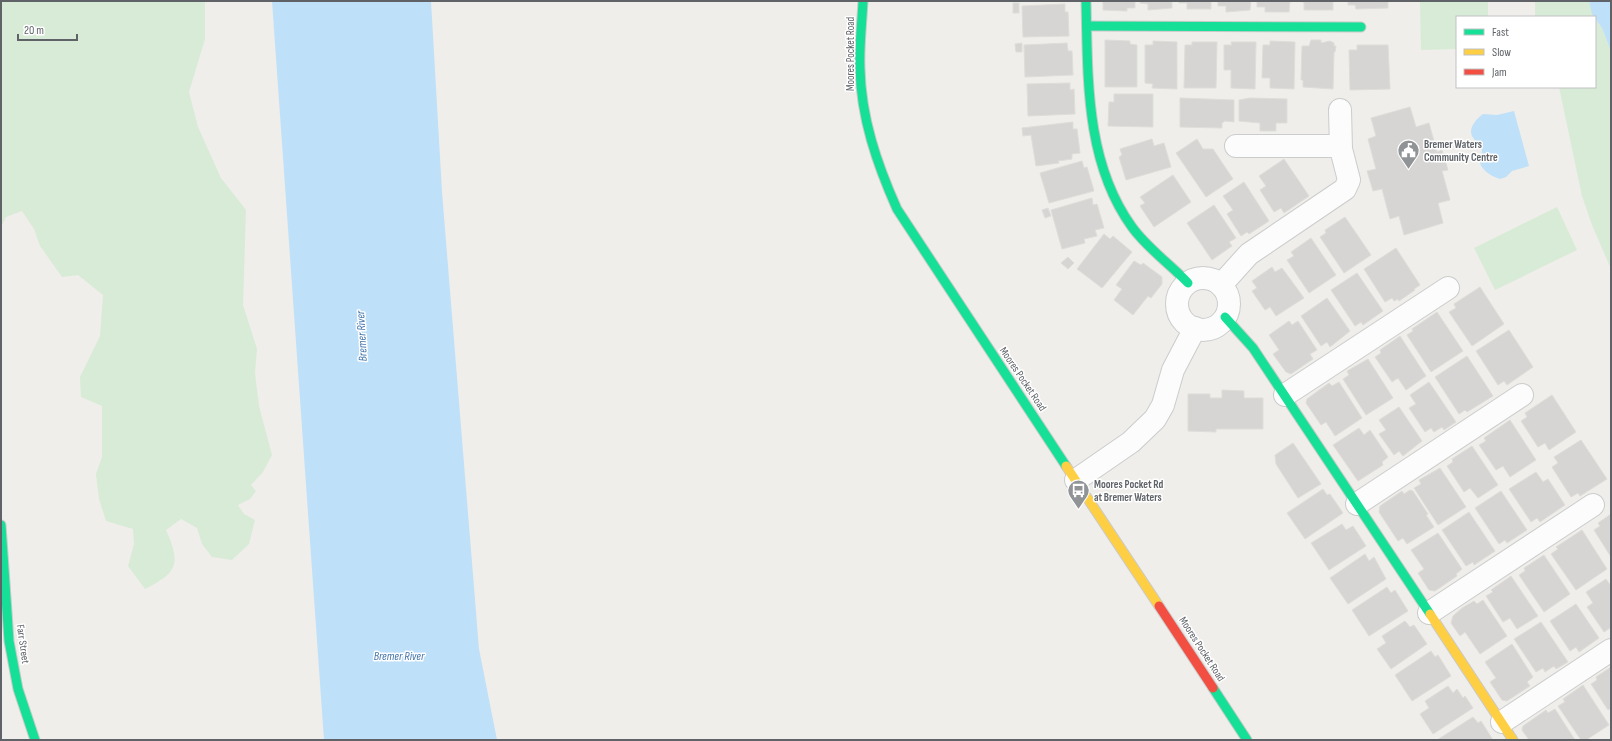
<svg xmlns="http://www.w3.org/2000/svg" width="1612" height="741" font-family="'Sofia Sans Condensed',sans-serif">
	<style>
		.green { fill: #d8ebd6 }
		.water { fill: #bfe0f9 }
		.building { fill: #d6d5d3; stroke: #deddd9 }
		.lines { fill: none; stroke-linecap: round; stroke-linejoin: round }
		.street-casing { stroke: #cbcccc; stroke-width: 24 }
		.fast-casing { stroke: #cacacb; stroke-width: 11 }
		.slow-casing { stroke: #cacacb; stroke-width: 11 }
		.jam-casing { stroke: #cacacb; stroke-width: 11 }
		.street { stroke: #fdfcfc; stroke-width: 22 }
		.fast { stroke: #16e098; stroke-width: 9 }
		.slow { stroke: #ffcf43; stroke-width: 9 }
		.jam { stroke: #f24e42; stroke-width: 9 }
		.labels { text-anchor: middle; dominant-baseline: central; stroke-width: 3; stroke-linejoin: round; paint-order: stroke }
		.street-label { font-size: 11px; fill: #5f6368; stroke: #fff }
		.poi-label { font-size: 11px; font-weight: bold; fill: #5f6368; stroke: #fff; text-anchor: start }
		.water-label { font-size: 12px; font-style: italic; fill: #4174aa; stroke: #fff }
	</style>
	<rect width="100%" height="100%" fill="#efeeea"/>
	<!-- green -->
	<g class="green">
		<path d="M 1,1 L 205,1 L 205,39 L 189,92 L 198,127 L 221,178 L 246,210 L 243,305 L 257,349 L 255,373 L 259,406 L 272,455 L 263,472 L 251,485 L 256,491 L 250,499 L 238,505 L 244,514 L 255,520 L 249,544 L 232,560 L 212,557 L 202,544 L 197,528 L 181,519 L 166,530 C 181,564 178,572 145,589 L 128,566 L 134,544 L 133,529 L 106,521 L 99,499 L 96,474 L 102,457 L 102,406 L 81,397 L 80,377 L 100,336 L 103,295 L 78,275 L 62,277 L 40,246 L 34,229 L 22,211 L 6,217 L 1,227 Z"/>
		<path d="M 1420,1 L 1488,1 L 1488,17 L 1457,17 L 1457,49 L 1421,50 Z"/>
		<path d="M 1535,1 L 1589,1 L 1594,17 L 1535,17 Z"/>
		<path d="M 1595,18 L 1602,28 L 1611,51 L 1611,269 L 1592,225 L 1582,196 L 1559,87 L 1595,87 Z"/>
		<path d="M 1557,207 L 1577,250 L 1495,290 L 1474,248 Z"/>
	</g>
	<!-- water -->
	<g class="water">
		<path d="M 272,1 L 431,1 L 442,192 L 479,649 L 497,740 L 324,740 Z"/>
		<path d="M 1589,1 L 1611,1 L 1611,51 L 1602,28 L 1592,14 Z"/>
		<path d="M 1514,111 L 1529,166 L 1512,171 L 1506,177 L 1500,179 C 1493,177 1482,171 1480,163 C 1480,159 1482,154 1482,150 C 1479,144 1475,141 1472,136 C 1468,128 1477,118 1483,114 L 1497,115 Z"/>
	</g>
	<!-- building -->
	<g class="building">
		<path d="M 1103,1 L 1135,1 L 1135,8 L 1127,8 L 1127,11 L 1103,10 Z"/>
		<path d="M 1140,1 L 1172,1 L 1172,8 L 1148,10 L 1148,4 L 1140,3 Z"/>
		<path d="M 1179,1 L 1211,1 L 1211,9 L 1187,9 L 1187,3 L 1179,3 Z"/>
		<path d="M 1218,1 L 1251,1 L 1250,10 L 1226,12 L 1226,6 L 1218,6 Z"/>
		<path d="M 1257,1 L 1290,1 L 1289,12 L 1265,12 L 1265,7 L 1257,7 Z"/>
		<path d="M 1296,1 L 1333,1 L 1333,10 L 1304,10 L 1304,2 Z"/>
		<path d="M 1348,1 L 1388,1 L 1388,8 L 1356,9 L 1355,5 L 1348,5 Z"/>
		<rect x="1013" y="3" width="6" height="10"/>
		<path d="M 1065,4 L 1065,12 L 1068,12 L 1069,36 L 1023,37 L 1022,6 Z"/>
		<path d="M 1105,40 L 1130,41 L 1130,44 L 1137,45 L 1137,87 L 1105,87 Z"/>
		<path d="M 1311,40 L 1321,40 L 1321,43 L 1330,41 L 1334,43 L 1334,46 L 1336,46 L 1335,52 L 1334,52 L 1333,89 L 1303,87 L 1303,80 L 1301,80 L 1302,46 L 1309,46 Z"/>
		<path d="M 1153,41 L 1177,42 L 1177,89 L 1152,88 L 1153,84 L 1145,83 L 1145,45 L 1153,45 Z"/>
		<path d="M 1270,41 L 1295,42 L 1294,89 L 1270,88 L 1270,78 L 1262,78 L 1263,45 L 1270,45 Z"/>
		<path d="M 1192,42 L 1217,42 L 1216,88 L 1184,88 L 1185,45 L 1192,45 Z"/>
		<path d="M 1231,42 L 1256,42 L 1255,89 L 1231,88 L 1231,70 L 1224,70 L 1224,45 L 1232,45 Z"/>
		<path d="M 1022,43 L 1022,52 L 1016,52 L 1015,44 Z"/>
		<path d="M 1067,43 L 1068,51 L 1072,51 L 1073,75 L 1025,77 L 1024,45 Z"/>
		<path d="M 1357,45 L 1388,45 L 1390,89 L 1350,90 L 1349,50 L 1357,50 Z"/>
		<path d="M 1070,83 L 1070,90 L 1074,89 L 1075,114 L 1028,116 L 1027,84 Z"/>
		<path d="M 1114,94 L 1153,94 L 1153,127 L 1108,126 L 1109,102 L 1114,102 Z"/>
		<path d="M 1180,98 L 1234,100 L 1234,122 L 1225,121 L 1222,123 L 1222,128 L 1180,127 Z"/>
		<path d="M 1250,98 L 1287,99 L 1287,123 L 1276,123 L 1276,131 L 1260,131 L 1260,123 L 1239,121 L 1239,100 Z"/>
		<path d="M 1410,107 L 1416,127 L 1429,123 L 1437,152 L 1442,150 L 1448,170 L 1442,171 L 1450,200 L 1438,203 L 1443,223 L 1404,235 L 1399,216 L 1390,219 L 1382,189 L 1373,191 L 1367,171 L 1376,169 L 1368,139 L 1376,136 L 1371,118 Z"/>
		<path d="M 1073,122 L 1073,129 L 1077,129 L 1080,153 L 1072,154 L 1072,159 L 1058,161 L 1059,163 L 1036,166 L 1031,135 L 1023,136 L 1022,128 Z"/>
		<path d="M 1152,139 L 1154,146 L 1164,143 L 1171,167 L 1126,180 L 1119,157 L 1122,155 L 1120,149 Z"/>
		<path d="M 1197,139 L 1203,149 L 1213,149 L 1233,179 L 1206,197 L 1176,153 Z"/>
		<path d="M 1284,159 L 1309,196 L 1284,213 L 1281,208 L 1274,212 L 1260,190 L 1266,186 L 1259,176 Z"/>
		<path d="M 1082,161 L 1084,168 L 1087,167 L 1094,191 L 1049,203 L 1040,173 Z"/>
		<path d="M 1173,175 L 1191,202 L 1154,227 L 1140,206 L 1145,203 L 1140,197 Z"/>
		<path d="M 1244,182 L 1269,221 L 1249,234 L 1247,232 L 1241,236 L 1227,214 L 1233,210 L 1223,196 Z"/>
		<path d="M 1092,198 L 1093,205 L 1097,204 L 1104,228 L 1095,230 L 1097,236 L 1084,239 L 1085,243 L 1062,249 L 1051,210 Z"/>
		<path d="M 1214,205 L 1236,238 L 1229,242 L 1232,246 L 1212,260 L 1187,223 Z"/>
		<path d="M 1048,208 L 1051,216 L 1045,218 L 1042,210 Z"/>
		<path d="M 1345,217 L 1371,255 L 1344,273 L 1320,237 L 1326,233 L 1325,230 Z"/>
		<path d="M 1104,234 L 1110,239 L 1113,236 L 1132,252 L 1102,288 L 1077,269 Z"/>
		<path d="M 1311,238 L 1336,275 L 1309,293 L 1287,260 L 1294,256 L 1291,252 Z"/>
		<path d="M 1396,248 L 1420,285 L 1414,289 L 1415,290 L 1399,301 L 1398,299 L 1394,301 L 1392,298 L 1385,302 L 1364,269 Z"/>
		<path d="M 1068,257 L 1074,263 L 1068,269 L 1061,263 Z"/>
		<path d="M 1134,261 L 1141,265 L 1143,263 L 1162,277 L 1162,284 L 1151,298 L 1148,296 L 1133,315 L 1114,300 L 1122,289 L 1116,285 Z"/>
		<path d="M 1272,267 L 1275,272 L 1282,268 L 1304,298 L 1276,316 L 1270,307 L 1265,310 L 1252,291 L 1257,288 L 1252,281 Z"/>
		<path d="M 1357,273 L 1383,311 L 1363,325 L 1361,322 L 1355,326 L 1331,290 Z"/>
		<path d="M 1480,287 L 1504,324 L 1472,346 L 1449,312 L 1456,308 L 1454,304 Z"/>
		<path d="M 1327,298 L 1350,331 L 1330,347 L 1327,342 L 1321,346 L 1301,316 Z"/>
		<path d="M 1437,312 L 1463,351 L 1431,372 L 1407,335 L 1413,331 L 1412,329 Z"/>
		<path d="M 1289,321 L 1292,325 L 1298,321 L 1317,350 L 1310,354 L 1313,359 L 1291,374 L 1286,372 L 1273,354 L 1279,350 L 1269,335 Z"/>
		<path d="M 1509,330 L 1533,367 L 1507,385 L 1504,381 L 1498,385 L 1476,351 Z"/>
		<path d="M 1400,336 L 1426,376 L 1406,390 L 1398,378 L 1392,382 L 1375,357 L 1381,353 L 1380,350 Z"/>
		<path d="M 1467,356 L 1493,396 L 1467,412 L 1465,410 L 1459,414 L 1435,377 Z"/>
		<path d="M 1368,359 L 1393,398 L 1366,415 L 1343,379 L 1349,375 L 1347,371 Z"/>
		<path d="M 1339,382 L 1362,418 L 1335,436 L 1326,422 L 1321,425 L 1306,403 L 1307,399 L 1329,383 L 1332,386 Z"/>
		<path d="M 1429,382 L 1456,422 L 1444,430 L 1442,427 L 1434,432 L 1431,428 L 1425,432 L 1409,408 L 1416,404 L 1410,395 Z"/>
		<path d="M 1222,390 L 1244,391 L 1244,398 L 1263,398 L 1263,429 L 1216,429 L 1216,432 L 1188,431 L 1188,394 L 1210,394 L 1210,398 L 1222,398 Z"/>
		<path d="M 1552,395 L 1576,432 L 1549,450 L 1545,443 L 1538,447 L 1521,421 L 1527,417 L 1525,413 Z"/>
		<path d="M 1399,407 L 1422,441 L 1403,456 L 1399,451 L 1394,455 L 1379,434 L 1386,430 L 1379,420 Z"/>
		<path d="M 1510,420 L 1536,460 L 1510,477 L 1503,466 L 1496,470 L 1479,445 L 1486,441 L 1484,438 Z"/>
		<path d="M 1359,428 L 1364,435 L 1370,430 L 1388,457 L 1382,462 L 1383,465 L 1358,481 L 1333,445 Z"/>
		<path d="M 1581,440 L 1607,479 L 1580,496 L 1578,493 L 1571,497 L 1552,467 L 1558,463 L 1554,457 Z"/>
		<path d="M 1293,443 L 1321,484 L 1298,498 L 1276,464 L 1275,455 Z"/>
		<path d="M 1472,446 L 1498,485 L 1478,498 L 1470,488 L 1464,492 L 1447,466 L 1453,462 L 1452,459 Z"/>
		<path d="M 1440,468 L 1466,507 L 1438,525 L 1414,488 L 1421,484 L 1419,480 Z"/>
		<path d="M 1536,472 L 1543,482 L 1548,479 L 1565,505 L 1540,522 L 1537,518 L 1531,522 L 1509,489 Z"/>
		<path d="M 1323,489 L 1327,495 L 1330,494 L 1343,513 L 1305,539 L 1287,513 Z"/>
		<path d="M 1410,490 L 1413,491 L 1428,514 L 1426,515 L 1434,527 L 1407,544 L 1403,538 L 1398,541 L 1379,512 L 1380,506 L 1402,491 L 1404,494 Z"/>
		<path d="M 1501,491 L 1527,530 L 1507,543 L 1505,540 L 1499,544 L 1475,508 Z"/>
		<path d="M 1469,512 L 1495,551 L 1474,565 L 1473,562 L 1466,566 L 1442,530 Z"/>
		<path d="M 1611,514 L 1611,557 L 1594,530 L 1600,526 L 1598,523 Z"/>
		<path d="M 1342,524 L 1346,530 L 1353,526 L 1366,546 L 1329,570 L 1311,543 Z"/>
		<path d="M 1582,530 L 1607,569 L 1576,590 L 1551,554 L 1558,549 L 1556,547 Z"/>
		<path d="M 1438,533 L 1462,569 L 1456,574 L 1457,576 L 1435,591 L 1429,590 L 1418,573 L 1424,569 L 1411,550 Z"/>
		<path d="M 1365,554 L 1369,561 L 1374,557 L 1386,579 L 1348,604 L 1330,578 Z"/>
		<path d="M 1544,555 L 1570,594 L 1544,612 L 1519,575 L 1525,571 L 1524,568 Z"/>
		<path d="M 1511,576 L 1538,616 L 1517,629 L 1510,618 L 1503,622 L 1486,596 L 1493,592 L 1491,590 Z"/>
		<path d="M 1606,579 L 1611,586 L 1611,630 L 1610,628 L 1604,632 L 1587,607 L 1593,603 L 1586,592 Z"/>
		<path d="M 1387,587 L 1391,593 L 1395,590 L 1408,611 L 1369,636 L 1352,610 Z"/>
		<path d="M 1483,600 L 1507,636 L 1480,654 L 1465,632 L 1460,636 L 1451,623 L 1453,616 L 1462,608 L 1474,601 L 1477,604 Z"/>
		<path d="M 1576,604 L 1599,638 L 1579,652 L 1576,647 L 1570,651 L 1550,621 Z"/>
		<path d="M 1405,621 L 1410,627 L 1414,625 L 1427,644 L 1391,669 L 1377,649 L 1386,643 L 1382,636 Z"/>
		<path d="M 1541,622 L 1568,662 L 1556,669 L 1554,666 L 1545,672 L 1543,668 L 1536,672 L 1514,639 Z"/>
		<path d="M 1512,644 L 1533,677 L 1527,682 L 1530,686 L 1507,701 L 1502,700 L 1490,682 L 1496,678 L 1485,662 Z"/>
		<path d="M 1431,651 L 1435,657 L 1438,655 L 1451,676 L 1412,701 L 1395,675 Z"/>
		<path d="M 1611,667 L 1611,708 L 1608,710 L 1591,684 L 1597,680 L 1596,677 Z"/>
		<path d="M 1583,685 L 1609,725 L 1586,740 L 1581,740 L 1558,706 L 1565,702 L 1563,699 Z"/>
		<path d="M 1448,686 L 1453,693 L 1457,689 L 1463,698 L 1465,696 L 1473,708 L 1433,734 L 1420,714 L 1429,708 L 1425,701 Z"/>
		<path d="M 1555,709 L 1575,740 L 1529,740 L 1522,730 L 1523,726 L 1546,710 L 1548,713 Z"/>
		<path d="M 1473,717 L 1478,723 L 1481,721 L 1493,740 L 1437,740 Z"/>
	</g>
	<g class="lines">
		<defs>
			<g id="street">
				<path d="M 1236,146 L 1340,146"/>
				<circle cx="1203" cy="304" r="26"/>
				<path d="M 1221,285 L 1249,254 L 1345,189 L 1349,180 L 1341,149 L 1340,110"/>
				<path d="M 1285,395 L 1448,288"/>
				<path d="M 1076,480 L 1131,442 L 1155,419 L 1163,405 L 1173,370 L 1195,328"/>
				<path d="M 1357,504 L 1522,395"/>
				<path d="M 1429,613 L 1593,505"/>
				<path d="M 1502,722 L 1611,650"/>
			</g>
			<g id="fast">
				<path d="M 863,1 C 862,23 859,46 860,68 C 861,118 877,164 897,209 L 1066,466"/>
				<path d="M 1086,1 C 1088,78 1085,162 1132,227 C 1147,248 1170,264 1188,283"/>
				<path d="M 1087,26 L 1361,27"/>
				<path d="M 1225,317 L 1253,348 L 1430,614"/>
				<path d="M 1,525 L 9,641 L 18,689 L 35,740"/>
				<path d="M 1213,688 L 1247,740"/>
			</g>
			<g id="slow">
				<path d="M 1066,466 L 1159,606"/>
				<path d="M 1430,614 L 1513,740"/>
			</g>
			<path id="jam" d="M 1159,606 L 1213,688"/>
		</defs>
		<!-- street casing -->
		<use href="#street" class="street-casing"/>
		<!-- fast casing -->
		<use href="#fast" class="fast-casing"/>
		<!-- slow casing -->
		<use href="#slow" class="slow-casing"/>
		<!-- jam casing -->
		<use href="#jam" class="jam-casing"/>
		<!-- street -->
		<use href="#street" class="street"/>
		<!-- fast -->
		<use href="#fast" class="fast"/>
		<!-- slow -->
		<use href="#slow" class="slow"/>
		<!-- jam -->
		<use href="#jam" class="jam"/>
	</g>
	<!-- icons -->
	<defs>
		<symbol id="civic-pin" viewBox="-11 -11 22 30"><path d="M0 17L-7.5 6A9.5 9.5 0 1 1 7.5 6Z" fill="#919496" stroke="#fff"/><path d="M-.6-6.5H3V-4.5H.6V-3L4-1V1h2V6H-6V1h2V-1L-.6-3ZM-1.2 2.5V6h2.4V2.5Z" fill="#fff"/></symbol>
		<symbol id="bus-pin" viewBox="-11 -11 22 30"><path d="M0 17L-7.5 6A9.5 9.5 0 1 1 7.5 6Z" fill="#919496" stroke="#fff"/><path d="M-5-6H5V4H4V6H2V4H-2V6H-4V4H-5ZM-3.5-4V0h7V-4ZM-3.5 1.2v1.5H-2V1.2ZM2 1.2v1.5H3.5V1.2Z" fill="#fff"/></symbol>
	</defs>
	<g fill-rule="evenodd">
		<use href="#civic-pin" x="1396" y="138" width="25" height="34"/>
		<use href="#bus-pin" x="1066" y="478" width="25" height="34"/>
	</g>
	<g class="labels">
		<!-- street labels -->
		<g class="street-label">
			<text transform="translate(850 54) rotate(-90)">Moores Pocket Road</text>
			<text transform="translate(1023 379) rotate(56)">Moores Pocket Road</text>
			<text transform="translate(23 644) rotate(82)">Farr Street</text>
			<text transform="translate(1202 649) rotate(57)">Moores Pocket Road</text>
		</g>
		<!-- poi labels -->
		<g class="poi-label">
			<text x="1424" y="144">Bremer Waters<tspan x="1424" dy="13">Community Centre</tspan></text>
			<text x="1094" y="484">Moores Pocket Rd<tspan x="1094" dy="13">at Bremer Waters</tspan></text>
		</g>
		<!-- water labels -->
		<g class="water-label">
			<text transform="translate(362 336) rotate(-93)">Bremer River</text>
			<text x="399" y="656">Bremer River</text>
		</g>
	</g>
	<!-- border -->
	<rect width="1612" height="741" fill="none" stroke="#5f6368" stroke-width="4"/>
	<!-- legend -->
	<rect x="1456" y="16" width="140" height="72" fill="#ffffff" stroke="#bfc1c3"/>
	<rect x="1464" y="29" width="20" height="6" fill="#16e098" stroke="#bfc1c3"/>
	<text x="1492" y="36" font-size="12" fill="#5f6368">Fast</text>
	<rect x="1464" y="49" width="20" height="6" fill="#ffcf43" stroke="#bfc1c3"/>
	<text x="1492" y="56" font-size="12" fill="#5f6368">Slow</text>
	<rect x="1464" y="69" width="20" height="6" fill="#f24e42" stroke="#bfc1c3"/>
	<text x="1492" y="76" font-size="12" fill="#5f6368">Jam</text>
	<!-- scale -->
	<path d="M18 34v6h59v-6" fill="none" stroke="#5f6368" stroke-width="2"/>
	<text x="24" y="34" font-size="12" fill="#5f6368" stroke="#ffffff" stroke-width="3" paint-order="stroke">20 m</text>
</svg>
